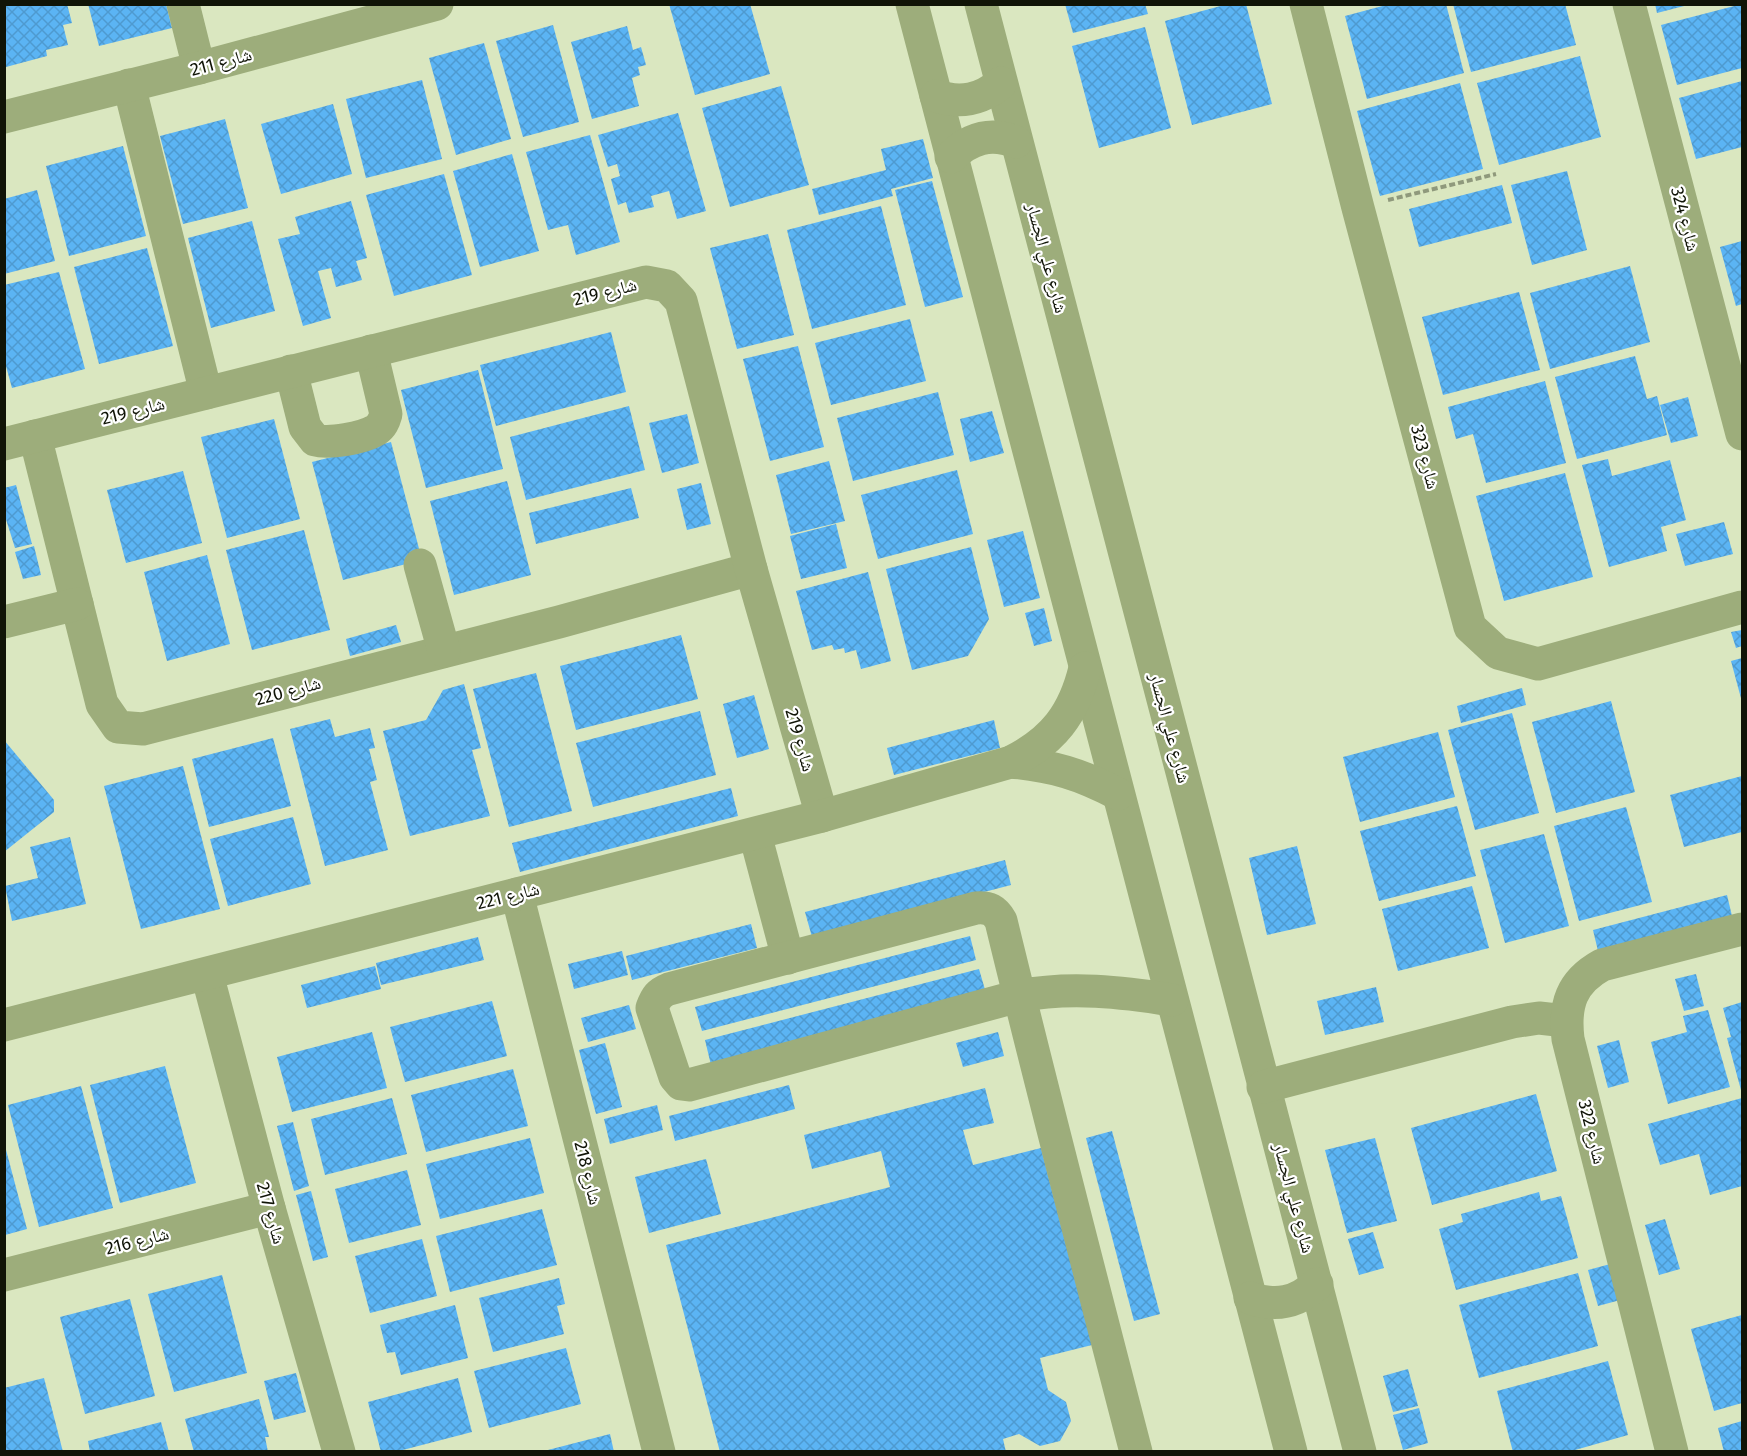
<svg xmlns="http://www.w3.org/2000/svg" width="1747" height="1456" font-family="'Fira Sans','Noto Naskh Arabic',sans-serif">
	<style>
		.building { fill: url(#building-cross-hatch) }
		.lines { fill: none; stroke-linecap: round; stroke-linejoin: round }
		.path { stroke: #8f997c; stroke-width: 4; stroke-dasharray: 6 3; stroke-linecap: butt }
		.minor { stroke: #9dad7b; stroke-width: 33 }
		.labels { text-anchor: middle; dominant-baseline: central; stroke-width: 4.5; stroke-linejoin: round; paint-order: stroke }
		.street-label { font-size: 18px; fill: #101407; stroke: #fff }
	</style>
	<defs>
		<pattern id="building-cross-hatch" width="8" height="8" patternUnits="userSpaceOnUse" patternTransform="scale(1.5)"><rect width="8" height="8" fill="#5bb4f4"/><path d="M0 0l8 8M0 8l8-8" fill="none" stroke="#4e9ad0"/></pattern>
	</defs>
	<rect width="100%" height="100%" fill="#dae7c0"/>
	<!-- building -->
	<g class="building">
		<path d="M 4,4 L 67,4 L 72,23 L 63,25 L 68,45 L 46,50 L 47,56 L 6,67 Z"/>
		<path d="M 88,4 L 166,4 L 172,28 L 99,46 Z"/>
		<path d="M 669,4 L 750,4 L 770,74 L 695,95 Z"/>
		<path d="M 1065,4 L 1145,4 L 1148,14 L 1073,33 Z"/>
		<path d="M 1228,4 L 1246,4 L 1272,104 L 1192,125 L 1165,21 Z"/>
		<path d="M 1390,4 L 1446,4 L 1464,73 L 1367,99 L 1345,16 Z"/>
		<path d="M 1453,4 L 1565,4 L 1576,45 L 1471,72 Z"/>
		<path d="M 1655,4 L 1688,4 L 1688,5 L 1657,13 Z"/>
		<path d="M 1742,4 L 1742,68 L 1677,85 L 1661,25 Z"/>
		<path d="M 553,25 L 579,122 L 523,137 L 496,41 Z"/>
		<path d="M 627,26 L 633,50 L 641,47 L 646,65 L 638,67 L 640,75 L 632,78 L 639,106 L 592,119 L 571,42 Z"/>
		<path d="M 1145,27 L 1171,128 L 1099,148 L 1072,46 Z"/>
		<path d="M 484,43 L 511,139 L 456,155 L 429,58 Z"/>
		<path d="M 1580,56 L 1601,137 L 1499,165 L 1477,83 Z"/>
		<path d="M 422,80 L 442,159 L 366,178 L 346,99 Z"/>
		<path d="M 1742,81 L 1742,147 L 1696,159 L 1679,98 Z"/>
		<path d="M 1460,83 L 1483,169 L 1380,196 L 1357,111 Z"/>
		<path d="M 781,86 L 809,185 L 730,207 L 702,108 Z"/>
		<path d="M 333,104 L 352,174 L 281,194 L 261,124 Z"/>
		<path d="M 678,113 L 706,211 L 677,219 L 669,191 L 651,196 L 654,207 L 629,213 L 626,202 L 618,205 L 611,179 L 620,176 L 617,164 L 608,167 L 598,135 Z"/>
		<path d="M 225,119 L 248,208 L 183,224 L 160,136 Z"/>
		<path d="M 590,135 L 620,242 L 576,255 L 568,225 L 548,230 L 526,152 Z"/>
		<path d="M 923,139 L 933,178 L 891,189 L 893,196 L 819,215 L 812,189 L 886,170 L 881,149 Z"/>
		<path d="M 123,146 L 146,236 L 69,256 L 46,166 Z"/>
		<path d="M 512,154 L 539,251 L 480,267 L 453,171 Z"/>
		<path d="M 1567,171 L 1587,250 L 1532,265 L 1511,185 Z"/>
		<path d="M 444,174 L 472,275 L 394,296 L 366,195 Z"/>
		<path d="M 932,181 L 963,297 L 925,307 L 895,190 Z"/>
		<path d="M 1502,185 L 1512,223 L 1419,247 L 1409,209 Z"/>
		<path d="M 37,190 L 55,261 L 4,274 L 4,199 Z"/>
		<path d="M 351,201 L 367,258 L 356,261 L 362,280 L 336,287 L 331,268 L 318,271 L 331,318 L 303,326 L 278,239 L 300,234 L 295,217 Z"/>
		<path d="M 881,206 L 906,305 L 812,329 L 787,230 Z"/>
		<path d="M 252,221 L 275,311 L 211,328 L 188,238 Z"/>
		<path d="M 768,234 L 794,335 L 737,349 L 710,248 Z"/>
		<path d="M 1742,241 L 1742,304 L 1736,306 L 1720,247 Z"/>
		<path d="M 147,248 L 173,346 L 99,364 L 74,267 Z"/>
		<path d="M 1630,266 L 1650,342 L 1550,369 L 1530,293 Z"/>
		<path d="M 59,272 L 85,369 L 12,388 L 4,359 L 4,285 Z"/>
		<path d="M 1519,292 L 1540,370 L 1443,395 L 1422,317 Z"/>
		<path d="M 910,319 L 926,381 L 831,405 L 815,343 Z"/>
		<path d="M 611,332 L 626,392 L 496,426 L 480,365 Z"/>
		<path d="M 798,346 L 824,447 L 770,461 L 743,359 Z"/>
		<path d="M 1635,356 L 1647,399 L 1657,396 L 1667,435 L 1577,459 L 1555,377 Z"/>
		<path d="M 478,370 L 503,469 L 426,488 L 401,390 Z"/>
		<path d="M 1545,381 L 1566,463 L 1486,483 L 1473,434 L 1456,439 L 1448,407 Z"/>
		<path d="M 938,392 L 954,455 L 853,481 L 837,418 Z"/>
		<path d="M 1688,397 L 1698,436 L 1671,443 L 1660,405 Z"/>
		<path d="M 629,406 L 645,470 L 526,500 L 510,437 Z"/>
		<path d="M 992,411 L 1004,453 L 970,462 L 960,419 Z"/>
		<path d="M 687,414 L 699,463 L 662,473 L 649,423 Z"/>
		<path d="M 274,419 L 300,519 L 227,538 L 201,437 Z"/>
		<path d="M 391,442 L 422,560 L 343,580 L 312,462 Z"/>
		<path d="M 1608,459 L 1612,476 L 1670,460 L 1686,520 L 1661,527 L 1667,551 L 1609,567 L 1582,465 Z"/>
		<path d="M 829,461 L 845,521 L 791,534 L 776,475 Z"/>
		<path d="M 957,470 L 973,534 L 878,559 L 861,495 Z"/>
		<path d="M 183,471 L 202,543 L 126,563 L 107,490 Z"/>
		<path d="M 1565,473 L 1593,577 L 1504,601 L 1476,496 Z"/>
		<path d="M 507,481 L 531,575 L 454,595 L 430,501 Z"/>
		<path d="M 701,483 L 711,524 L 687,530 L 677,489 Z"/>
		<path d="M 16,485 L 32,544 L 15,548 L 4,513 L 4,488 Z"/>
		<path d="M 631,488 L 639,518 L 536,544 L 529,513 Z"/>
		<path d="M 1724,522 L 1733,554 L 1685,566 L 1676,534 Z"/>
		<path d="M 836,524 L 847,568 L 801,579 L 790,536 Z"/>
		<path d="M 304,530 L 330,630 L 252,650 L 226,550 Z"/>
		<path d="M 1023,531 L 1040,598 L 1004,607 L 987,540 Z"/>
		<path d="M 34,546 L 41,575 L 23,579 L 15,552 Z"/>
		<path d="M 971,547 L 989,619 L 968,656 L 912,670 L 886,569 Z"/>
		<path d="M 207,555 L 230,644 L 167,661 L 144,572 Z"/>
		<path d="M 868,572 L 891,661 L 861,669 L 856,650 L 845,653 L 844,648 L 834,650 L 832,645 L 812,650 L 796,591 Z"/>
		<path d="M 1044,608 L 1052,641 L 1034,646 L 1025,613 Z"/>
		<path d="M 396,625 L 401,642 L 350,656 L 346,639 Z"/>
		<path d="M 1742,630 L 1742,646 L 1736,648 L 1731,632 Z"/>
		<path d="M 681,635 L 698,699 L 576,730 L 560,666 Z"/>
		<path d="M 1742,658 L 1742,702 L 1731,661 Z"/>
		<path d="M 536,673 L 572,811 L 509,827 L 473,689 Z"/>
		<path d="M 464,684 L 481,748 L 472,750 L 490,816 L 410,836 L 383,731 L 426,720 L 443,690 Z"/>
		<path d="M 1522,688 L 1526,705 L 1461,723 L 1457,706 Z"/>
		<path d="M 754,695 L 769,749 L 737,758 L 723,704 Z"/>
		<path d="M 1611,701 L 1635,792 L 1556,813 L 1532,722 Z"/>
		<path d="M 700,711 L 716,775 L 593,807 L 576,743 Z"/>
		<path d="M 1512,713 L 1539,813 L 1475,830 L 1448,730 Z"/>
		<path d="M 330,719 L 335,737 L 370,728 L 375,748 L 369,749 L 377,780 L 370,782 L 388,850 L 325,866 L 290,729 Z"/>
		<path d="M 994,720 L 1000,748 L 894,775 L 887,748 Z"/>
		<path d="M 1438,732 L 1455,797 L 1360,822 L 1343,757 Z"/>
		<path d="M 273,738 L 291,806 L 209,827 L 192,759 Z"/>
		<path d="M 4,740 L 54,800 L 54,812 L 4,852 Z"/>
		<path d="M 183,766 L 220,909 L 141,929 L 104,786 Z"/>
		<path d="M 1742,776 L 1742,832 L 1684,847 L 1670,795 Z"/>
		<path d="M 731,788 L 738,816 L 520,872 L 512,843 Z"/>
		<path d="M 1457,806 L 1476,876 L 1379,901 L 1360,831 Z"/>
		<path d="M 1626,807 L 1652,902 L 1579,921 L 1554,826 Z"/>
		<path d="M 293,817 L 311,884 L 228,906 L 210,839 Z"/>
		<path d="M 1544,834 L 1569,926 L 1505,943 L 1480,850 Z"/>
		<path d="M 70,837 L 86,904 L 12,921 L 5,886 L 38,878 L 30,847 Z"/>
		<path d="M 1297,846 L 1316,924 L 1267,935 L 1249,858 Z"/>
		<path d="M 1005,860 L 1011,885 L 812,937 L 805,912 Z"/>
		<path d="M 1472,886 L 1489,948 L 1398,971 L 1382,909 Z"/>
		<path d="M 1727,895 L 1732,916 L 1598,951 L 1593,930 Z"/>
		<path d="M 751,924 L 757,948 L 632,980 L 626,956 Z"/>
		<path d="M 970,936 L 976,960 L 702,1031 L 695,1007 Z"/>
		<path d="M 478,937 L 484,960 L 381,985 L 376,963 Z"/>
		<path d="M 622,951 L 628,975 L 574,989 L 568,964 Z"/>
		<path d="M 375,966 L 381,989 L 307,1008 L 301,985 Z"/>
		<path d="M 979,969 L 986,993 L 711,1065 L 705,1040 Z"/>
		<path d="M 1696,974 L 1704,1006 L 1684,1011 L 1675,979 Z"/>
		<path d="M 1376,987 L 1384,1022 L 1325,1035 L 1317,1001 Z"/>
		<path d="M 492,1001 L 507,1056 L 405,1082 L 390,1027 Z"/>
		<path d="M 1742,1002 L 1742,1094 L 1727,1038 L 1731,1037 L 1723,1008 Z"/>
		<path d="M 629,1005 L 636,1029 L 588,1042 L 581,1018 Z"/>
		<path d="M 1708,1010 L 1730,1087 L 1668,1104 L 1651,1042 L 1687,1032 L 1683,1016 Z"/>
		<path d="M 372,1032 L 387,1088 L 292,1112 L 277,1057 Z"/>
		<path d="M 998,1032 L 1004,1056 L 963,1067 L 956,1043 Z"/>
		<path d="M 1619,1040 L 1629,1082 L 1608,1088 L 1597,1046 Z"/>
		<path d="M 605,1043 L 622,1107 L 596,1114 L 579,1050 Z"/>
		<path d="M 165,1066 L 196,1183 L 120,1203 L 90,1085 Z"/>
		<path d="M 513,1069 L 528,1126 L 426,1152 L 411,1095 Z"/>
		<path d="M 789,1085 L 795,1109 L 675,1141 L 669,1116 Z"/>
		<path d="M 81,1086 L 113,1208 L 39,1227 L 8,1105 Z"/>
		<path d="M 985,1088 L 994,1123 L 963,1130 L 973,1165 L 1041,1148 L 1092,1345 L 1040,1358 L 1048,1390 L 1066,1402 L 1071,1421 L 1060,1441 L 1040,1446 L 1019,1434 L 1003,1439 L 1006,1452 L 720,1452 L 666,1245 L 890,1187 L 881,1151 L 812,1169 L 804,1135 Z"/>
		<path d="M 1536,1094 L 1557,1171 L 1432,1205 L 1411,1128 Z"/>
		<path d="M 392,1098 L 407,1154 L 325,1175 L 311,1119 Z"/>
		<path d="M 1742,1098 L 1742,1186 L 1710,1195 L 1699,1154 L 1660,1165 L 1648,1124 Z"/>
		<path d="M 657,1105 L 663,1130 L 610,1144 L 604,1119 Z"/>
		<path d="M 293,1122 L 309,1186 L 294,1191 L 277,1126 Z"/>
		<path d="M 1112,1131 L 1160,1314 L 1134,1321 L 1086,1138 Z"/>
		<path d="M 530,1138 L 544,1193 L 440,1219 L 426,1164 Z"/>
		<path d="M 1375,1138 L 1397,1221 L 1347,1233 L 1325,1150 Z"/>
		<path d="M 5,1146 L 27,1229 L 5,1235 Z"/>
		<path d="M 706,1159 L 721,1214 L 649,1233 L 635,1177 Z"/>
		<path d="M 407,1170 L 421,1225 L 349,1243 L 335,1189 Z"/>
		<path d="M 311,1191 L 328,1257 L 313,1261 L 296,1195 Z"/>
		<path d="M 1539,1192 L 1541,1201 L 1561,1196 L 1578,1258 L 1456,1290 L 1439,1229 L 1463,1222 L 1461,1214 Z"/>
		<path d="M 542,1209 L 557,1265 L 450,1292 L 436,1236 Z"/>
		<path d="M 1665,1219 L 1680,1269 L 1659,1275 L 1645,1225 Z"/>
		<path d="M 1373,1232 L 1384,1268 L 1359,1275 L 1348,1239 Z"/>
		<path d="M 422,1239 L 437,1296 L 370,1313 L 355,1256 Z"/>
		<path d="M 1614,1263 L 1624,1299 L 1598,1306 L 1588,1270 Z"/>
		<path d="M 1578,1273 L 1598,1346 L 1479,1378 L 1459,1305 Z"/>
		<path d="M 222,1275 L 247,1373 L 174,1392 L 148,1294 Z"/>
		<path d="M 559,1278 L 565,1304 L 557,1306 L 564,1334 L 493,1352 L 479,1298 Z"/>
		<path d="M 130,1299 L 155,1396 L 85,1414 L 60,1317 Z"/>
		<path d="M 455,1305 L 468,1358 L 401,1375 L 395,1352 L 387,1353 L 380,1325 Z"/>
		<path d="M 1742,1315 L 1742,1403 L 1714,1411 L 1691,1329 Z"/>
		<path d="M 566,1348 L 581,1404 L 489,1428 L 474,1371 Z"/>
		<path d="M 1608,1361 L 1628,1435 L 1568,1452 L 1513,1452 L 1497,1391 Z"/>
		<path d="M 1408,1369 L 1418,1406 L 1393,1412 L 1383,1376 Z"/>
		<path d="M 296,1373 L 306,1412 L 274,1420 L 264,1381 Z"/>
		<path d="M 44,1378 L 63,1452 L 4,1452 L 4,1388 Z"/>
		<path d="M 458,1378 L 472,1432 L 395,1452 L 381,1452 L 368,1402 Z"/>
		<path d="M 259,1399 L 269,1437 L 265,1437 L 268,1452 L 194,1452 L 185,1419 Z"/>
		<path d="M 1419,1408 L 1428,1443 L 1403,1450 L 1393,1415 Z"/>
		<path d="M 1742,1421 L 1742,1452 L 1724,1452 L 1718,1428 Z"/>
		<path d="M 161,1422 L 169,1452 L 90,1452 L 88,1441 Z"/>
		<path d="M 610,1434 L 614,1452 L 544,1452 L 544,1451 Z"/>
	</g>
	<g class="lines">
		<!-- path -->
		<path class="path" d="M 1388,200 L 1496,174"/>
		<!-- minor -->
		<g class="minor">
			<path d="M 183,4 L 199,68"/>
			<path d="M 912,4 L 1291,1452"/>
			<path d="M 981,4 L 1360,1452"/>
			<path d="M 1306,4 L 1358,208 L 1470,627 L 1498,653 L 1538,664 L 1742,607"/>
			<path d="M 1629,4 L 1742,434"/>
			<path d="M 129,85 L 206,393"/>
			<path d="M 936,96 C 961,104 981,100 1001,83"/>
			<path d="M 4,117 L 199,68 L 437,4"/>
			<path d="M 951,157 C 970,138 991,132 1016,142"/>
			<path d="M 291,371 L 305,427 L 315,440 C 329,444 363,438 376,430 C 382,426 384,421 386,414 L 371,351"/>
			<path d="M 35,436 L 102,704 L 118,727 L 143,729 L 559,622 L 751,569"/>
			<path d="M 4,444 L 646,282 L 667,286 L 681,301 L 751,569 L 822,816"/>
			<path d="M 420,565 L 444,651"/>
			<path d="M 4,622 L 77,604"/>
			<path d="M 1011,762 C 1053,766 1080,774 1118,794"/>
			<path d="M 755,834 L 788,958"/>
			<path d="M 517,894 L 659,1452"/>
			<path d="M 207,974 L 269,1208 L 339,1452"/>
			<path d="M 4,1025 L 822,816 L 1011,762 C 1053,741 1074,714 1085,668"/>
			<path d="M 1263,1087 L 1512,1022 L 1539,1018 L 1566,1021"/>
			<path d="M 4,1275 L 269,1208"/>
			<path d="M 1250,1298 C 1276,1307 1297,1303 1317,1284"/>
			<path d="M 1136,1452 C 1090,1275 1044,1098 1001,921 C 995,910 989,907 976,908 L 669,989 C 659,993 656,997 652,1008 L 675,1077 L 681,1084 L 689,1085 L 1019,996 C 1070,986 1122,992 1172,1000"/>
			<path d="M 1672,1452 L 1568,1039 C 1564,1005 1571,982 1602,965 L 1742,929"/>
		</g>
	</g>
	<g class="labels">
		<!-- street labels -->
		<g class="street-label">
			<text transform="translate(221 62) rotate(-15)">شارع 211</text>
			<text transform="translate(1685 219) rotate(75)">شارع 324</text>
			<text transform="translate(1047 258) rotate(75)">شارع علي الجسار</text>
			<text transform="translate(605 292) rotate(-14)">شارع 219</text>
			<text transform="translate(133 411) rotate(-14)">شارع 219</text>
			<text transform="translate(1425 457) rotate(75)">شارع 323</text>
			<text transform="translate(288 691) rotate(-15)">شارع 220</text>
			<text transform="translate(1170 728) rotate(75)">شارع علي الجسار</text>
			<text transform="translate(800 740) rotate(74)">شارع 219</text>
			<text transform="translate(508 896) rotate(-14)">شارع 221</text>
			<text transform="translate(1592 1132) rotate(76)">شارع 322</text>
			<text transform="translate(588 1173) rotate(76)">شارع 218</text>
			<text transform="translate(1294 1198) rotate(75)">شارع علي الجسار</text>
			<text transform="translate(271 1213) rotate(74)">شارع 217</text>
			<text transform="translate(137 1241) rotate(-14)">شارع 216</text>
		</g>
	</g>
	<!-- border -->
	<rect width="1747" height="1456" fill="none" stroke="#101407" stroke-width="12"/>
</svg>
